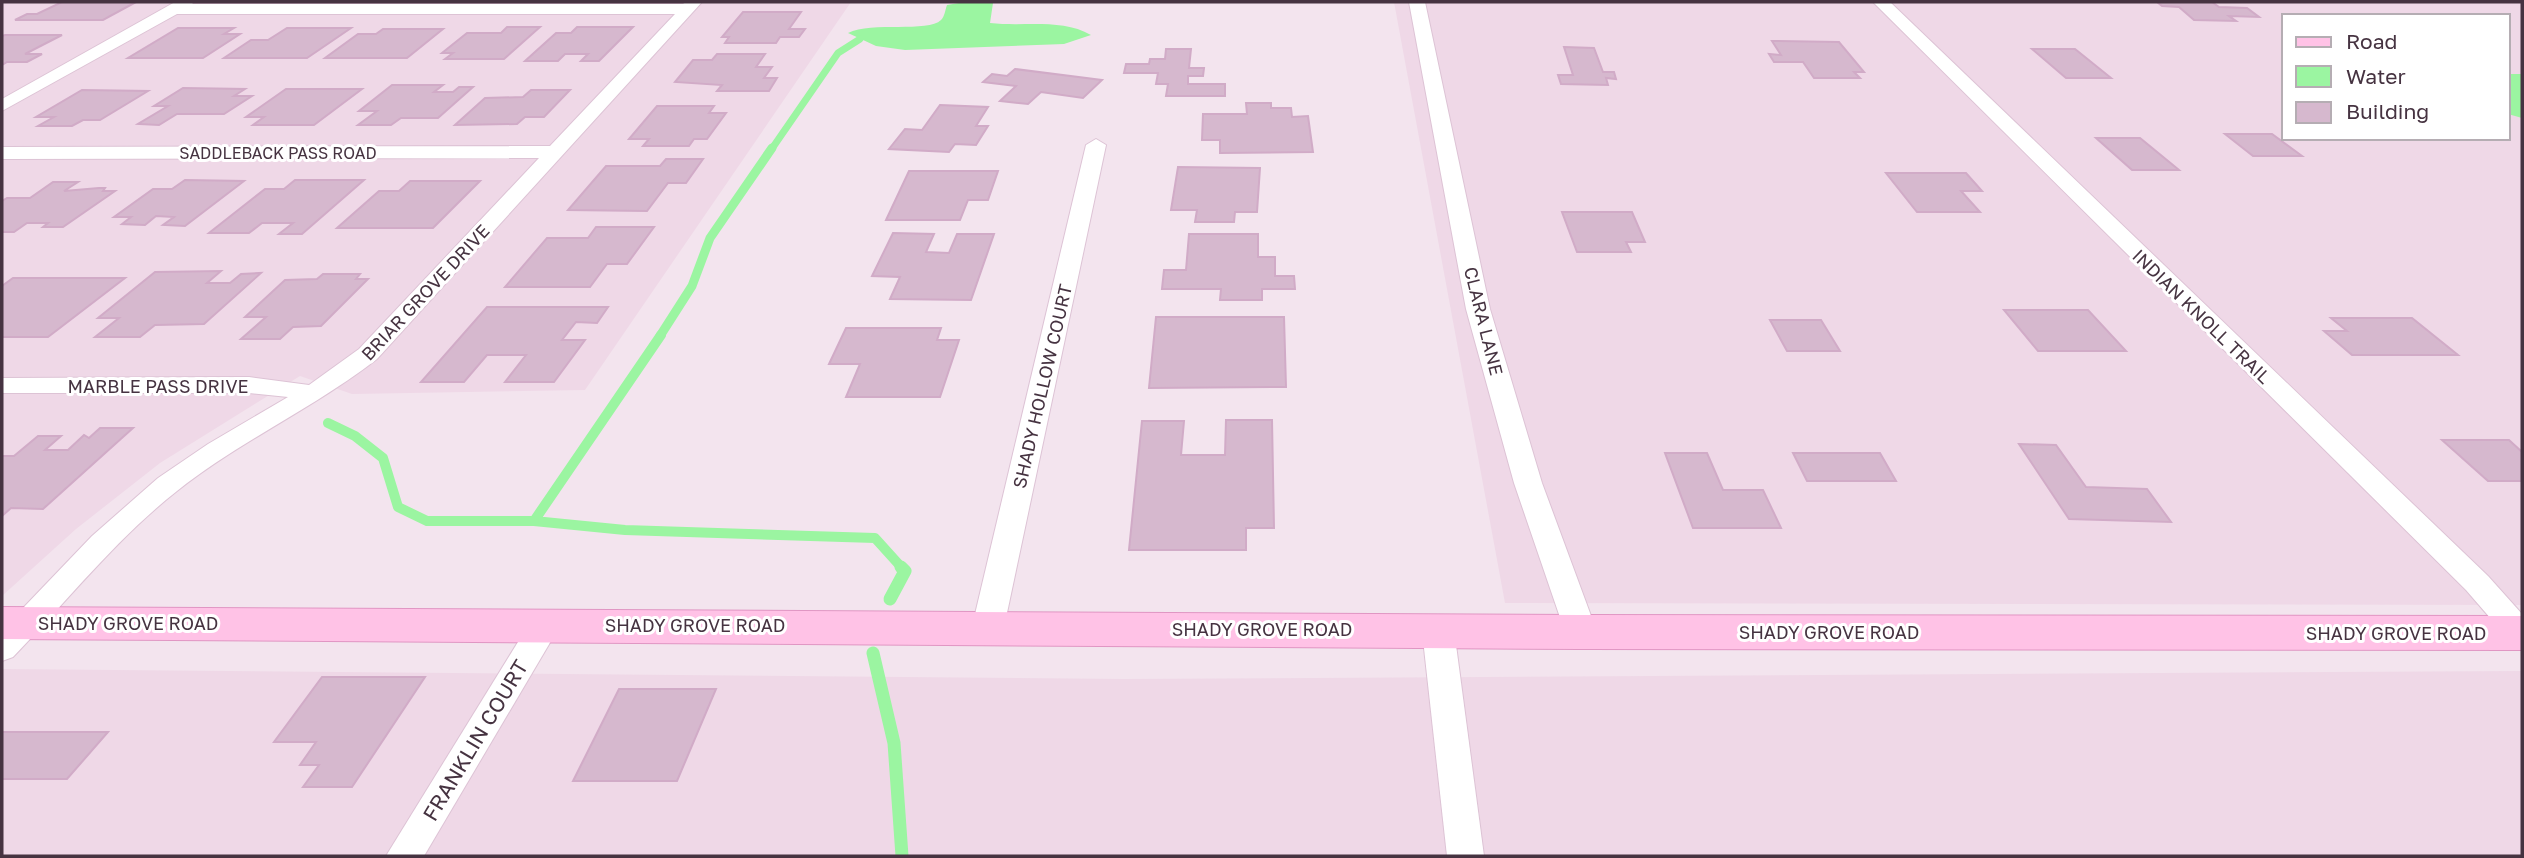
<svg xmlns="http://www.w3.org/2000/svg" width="2524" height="858" font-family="'Golos Text',sans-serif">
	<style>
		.residential { fill: #efd8e7; fill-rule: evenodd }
		.water { fill: #9bf5a1 }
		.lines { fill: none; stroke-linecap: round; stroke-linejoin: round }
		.stream-far3 { stroke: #9bf5a1; stroke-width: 7 }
		.stream-far2 { stroke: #9bf5a1; stroke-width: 9 }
		.stream-far1 { stroke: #9bf5a1; stroke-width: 10 }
		.stream { stroke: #9bf5a1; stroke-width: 13 }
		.building { fill: #d6b8ce; stroke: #d1abc7; stroke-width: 2 }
		.street-casing { stroke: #ddc3d5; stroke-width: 2 }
		.secondary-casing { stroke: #e096c3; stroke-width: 2 }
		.street { fill: #fff; fill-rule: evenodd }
		.secondary { fill: #ffc2e6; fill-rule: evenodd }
		.labels { text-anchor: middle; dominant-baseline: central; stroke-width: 6; stroke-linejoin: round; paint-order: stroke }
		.far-street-label { font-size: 16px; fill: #463341; stroke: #fff }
		.street-label { font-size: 18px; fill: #463341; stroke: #fff }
		.near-street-label { font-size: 21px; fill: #463341; stroke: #fff }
	</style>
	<rect width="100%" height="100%" fill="#f3e4ee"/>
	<!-- residential -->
	<g class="residential">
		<path d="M 2,2 L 851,2 L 585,390 L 352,394 L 300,376 L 160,463 L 76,529 L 2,596 Z"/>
		<path d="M 1394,2 L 2522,2 L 2522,605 L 1505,603 ZM 2284,16 L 2508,16 L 2508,138 L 2284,138 Z"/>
		<path d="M 2,669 L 1124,679 L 2522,671 L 2522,856 L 2,856 Z"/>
	</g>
	<!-- water -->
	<g class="water">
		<path d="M 965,2 L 993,3 L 990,23 C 1024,27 1061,18 1091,35 L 1064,44 L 905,50 L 876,46 L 848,33 C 872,21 928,33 941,20 C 945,16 945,10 947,5 Z"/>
		<path d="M 2508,74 L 2522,74 L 2522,118 L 2508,114 Z"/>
	</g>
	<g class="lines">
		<!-- stream-far3 -->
		<path class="stream-far3" d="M 771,150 L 838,53 L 860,39"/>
		<!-- stream-far2 -->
		<path class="stream-far2" d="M 660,336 L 692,286 L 710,238 L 772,148"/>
		<!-- stream-far1 -->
		<g class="stream-far1">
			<path d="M 661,335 L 534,521 L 625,530 L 875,538 L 903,569"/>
			<path d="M 328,423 L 355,436 L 383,458 L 398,507 L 427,521 L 534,521"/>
		</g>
		<!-- stream -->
		<g class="stream">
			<path d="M 890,599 L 905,571 L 901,567"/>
			<path d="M 873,653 L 894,743 L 902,856"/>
		</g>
	</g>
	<!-- building -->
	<g class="building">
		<path d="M 62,2 L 136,2 L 103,20 L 15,20 L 27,14 L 37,14 Z"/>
		<path d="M 2157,2 L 2212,2 L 2219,7 L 2247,8 L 2259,17 L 2229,16 L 2236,21 L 2194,20 L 2179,7 L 2162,6 Z"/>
		<path d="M 743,12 L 801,12 L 789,29 L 805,29 L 799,37 L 780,37 L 776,43 L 725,43 L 729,37 L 722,37 Z"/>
		<path d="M 507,27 L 540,27 L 504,59 L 445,59 L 453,53 L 442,53 L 467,33 L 501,33 Z"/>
		<path d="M 577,27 L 633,27 L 599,61 L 581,61 L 588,54 L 565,54 L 558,61 L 525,61 L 556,33 L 571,33 Z"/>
		<path d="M 178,28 L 234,28 L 224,34 L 240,34 L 203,58 L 128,58 Z"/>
		<path d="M 287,28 L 351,28 L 307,58 L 224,58 L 251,40 L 268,40 Z"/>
		<path d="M 383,29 L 443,29 L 407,58 L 325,58 L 358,34 L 376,34 Z"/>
		<path d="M 5,35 L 62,35 L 25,54 L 42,54 L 27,62 L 7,62 L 2,65 L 2,36 Z"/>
		<path d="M 1772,41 L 1839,42 L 1864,72 L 1854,72 L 1860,78 L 1814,78 L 1803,62 L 1774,62 L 1769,54 L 1781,55 Z"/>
		<path d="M 1564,47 L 1594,48 L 1603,72 L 1614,72 L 1616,79 L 1606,78 L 1608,85 L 1561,84 L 1558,75 L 1573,75 Z"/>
		<path d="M 1166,49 L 1191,49 L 1189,68 L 1204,68 L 1203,76 L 1188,76 L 1188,84 L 1225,84 L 1225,96 L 1166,96 L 1168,84 L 1156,84 L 1158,73 L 1124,73 L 1126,64 L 1149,64 L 1150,59 L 1165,59 Z"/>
		<path d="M 2032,49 L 2075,49 L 2111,78 L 2066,78 Z"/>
		<path d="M 717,54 L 765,54 L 756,67 L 772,67 L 764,78 L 777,78 L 769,91 L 717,91 L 722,85 L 675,82 L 693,60 L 712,60 Z"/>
		<path d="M 1015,69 L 1102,80 L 1083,98 L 1041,92 L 1028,104 L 1000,101 L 1016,86 L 983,82 L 992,74 L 1007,76 Z"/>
		<path d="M 392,85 L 443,85 L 434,92 L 453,92 L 459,87 L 473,87 L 438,118 L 401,118 L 391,125 L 358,125 L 377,111 L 359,111 Z"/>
		<path d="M 183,88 L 245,89 L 234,96 L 252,96 L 224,114 L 177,114 L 159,125 L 138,124 L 168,106 L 154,106 Z"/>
		<path d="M 286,89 L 362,89 L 314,125 L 253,125 L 264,117 L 246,117 Z"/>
		<path d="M 82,90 L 148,91 L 100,120 L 83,120 L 72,126 L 38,126 L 54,117 L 36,117 Z"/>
		<path d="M 531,90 L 570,90 L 544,117 L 525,117 L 517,124 L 455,125 L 485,98 L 523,97 Z"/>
		<path d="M 1246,103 L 1271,103 L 1271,108 L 1291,108 L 1292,117 L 1308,116 L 1313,152 L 1220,153 L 1220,140 L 1202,140 L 1203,114 L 1247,114 Z"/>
		<path d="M 940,105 L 988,107 L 976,126 L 988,126 L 976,145 L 955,144 L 949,152 L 889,149 L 905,129 L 922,130 Z"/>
		<path d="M 657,106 L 714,106 L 709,113 L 726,113 L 707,139 L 694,139 L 689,146 L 643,146 L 649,139 L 629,139 Z"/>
		<path d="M 2225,134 L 2272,134 L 2302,156 L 2253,156 Z"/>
		<path d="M 2096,138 L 2140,138 L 2179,170 L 2132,170 Z"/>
		<path d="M 666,159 L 703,159 L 686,183 L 668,183 L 647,211 L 568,210 L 606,166 L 660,166 Z"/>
		<path d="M 1178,167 L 1260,168 L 1257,212 L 1235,212 L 1234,222 L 1195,222 L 1197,210 L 1171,210 Z"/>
		<path d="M 909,171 L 998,171 L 988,200 L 968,200 L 960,220 L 886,220 Z"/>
		<path d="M 1886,173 L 1966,173 L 1982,191 L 1961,191 L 1980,212 L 1917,212 Z"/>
		<path d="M 185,180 L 244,181 L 185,226 L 163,225 L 174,217 L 156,216 L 145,225 L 122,224 L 131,217 L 114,217 L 153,189 L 172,189 Z"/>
		<path d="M 295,180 L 364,180 L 302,234 L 279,234 L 293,223 L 262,223 L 249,233 L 209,233 L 265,189 L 284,189 Z"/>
		<path d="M 410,181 L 480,181 L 433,228 L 337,228 L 379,191 L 399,191 Z"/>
		<path d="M 53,182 L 78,182 L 64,191 L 99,188 L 105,188 L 103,191 L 115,191 L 63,227 L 43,227 L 48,223 L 27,223 L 14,232 L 2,232 L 2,201 L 7,198 L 30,198 Z"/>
		<path d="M 1562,212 L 1632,212 L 1645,242 L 1626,242 L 1631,252 L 1577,252 Z"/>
		<path d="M 596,227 L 654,227 L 627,264 L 607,264 L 590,287 L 505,287 L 547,238 L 588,238 Z"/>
		<path d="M 893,233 L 934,234 L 926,252 L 949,253 L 957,234 L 994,234 L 971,300 L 890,299 L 900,277 L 872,276 Z"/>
		<path d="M 1189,234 L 1258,234 L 1258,257 L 1275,257 L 1275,276 L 1294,276 L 1295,289 L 1262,289 L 1262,300 L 1220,300 L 1221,289 L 1162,289 L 1164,270 L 1186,270 Z"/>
		<path d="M 221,271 L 207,283 L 230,283 L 241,274 L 261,273 L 204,324 L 155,325 L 140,337 L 95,337 L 119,318 L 98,318 L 155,272 Z"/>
		<path d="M 323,274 L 360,274 L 356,279 L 368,279 L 321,326 L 293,327 L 280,339 L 241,339 L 266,317 L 245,317 L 285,280 L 317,279 Z"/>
		<path d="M 13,278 L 125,278 L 48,337 L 2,337 L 2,286 Z"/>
		<path d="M 487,307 L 608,307 L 597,323 L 576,322 L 562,340 L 585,340 L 554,382 L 505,382 L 526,355 L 487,355 L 464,382 L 421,382 Z"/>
		<path d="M 2004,310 L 2088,310 L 2126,351 L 2038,351 Z"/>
		<path d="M 1156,317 L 1284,317 L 1286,387 L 1149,388 Z"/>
		<path d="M 2331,318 L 2412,318 L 2458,355 L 2352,355 L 2324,331 L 2347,331 Z"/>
		<path d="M 1770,320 L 1821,320 L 1840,351 L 1787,351 Z"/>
		<path d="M 846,328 L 941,328 L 937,340 L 959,340 L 940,397 L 846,397 L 860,364 L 829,364 Z"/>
		<path d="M 1226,420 L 1272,420 L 1274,528 L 1246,528 L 1246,550 L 1129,550 L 1142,421 L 1184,421 L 1181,455 L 1225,455 Z"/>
		<path d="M 100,428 L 133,428 L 43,509 L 11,508 L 2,516 L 2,456 L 14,456 L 38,436 L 61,436 L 45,450 L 68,450 L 84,435 L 89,438 Z"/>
		<path d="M 2442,440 L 2509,440 L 2522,452 L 2522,481 L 2488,481 Z"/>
		<path d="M 2019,444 L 2056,445 L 2086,487 L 2147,489 L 2171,522 L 2069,519 Z"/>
		<path d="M 1665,453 L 1707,453 L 1723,490 L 1763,490 L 1781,528 L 1693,528 Z"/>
		<path d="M 1793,453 L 1880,453 L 1896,481 L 1807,481 Z"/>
		<path d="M 322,677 L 425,677 L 352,787 L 303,787 L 319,765 L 300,765 L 316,742 L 274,742 Z"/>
		<path d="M 619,689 L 716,689 L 677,781 L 573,781 Z"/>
		<path d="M 2,732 L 108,732 L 67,779 L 2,779 Z"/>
	</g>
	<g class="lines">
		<defs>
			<g id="street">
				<path d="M 175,2 L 194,2 L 192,4 L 683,4 L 686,2 L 702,2 L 377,359 C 314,408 240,441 177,491 C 116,539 67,601 13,657 L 2,661 L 2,630 L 92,536 L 158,478 L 208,444 L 288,397 L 249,393 L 2,393 L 2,378 L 249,377 L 309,385 L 359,349 L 539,158 L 2,159 L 2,147 L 550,146 L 675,14 L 177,14 L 2,111 L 2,99 Z"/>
				<path d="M 1409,2 L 1425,2 L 1490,309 L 1542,483 L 1597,632 L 1592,640 L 1581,643 L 1570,640 L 1565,632 L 1514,483 L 1466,309 Z"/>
				<path d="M 1873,2 L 1890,2 L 2488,576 L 2522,614 L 2522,645 L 2511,642 L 2466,590 Z"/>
				<path d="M 1096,139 L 1106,145 L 1004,627 L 999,635 L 988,638 L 977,635 L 972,627 L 1086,145 Z"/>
				<path d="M 545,613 L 556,616 L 561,624 L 424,856 L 386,856 L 534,616 Z"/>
				<path d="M 1438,619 L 1449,622 L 1454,630 L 1484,856 L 1447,856 L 1422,630 L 1427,622 Z"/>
			</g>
			<path id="secondary" d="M 2,607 L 1581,615 L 2522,616 L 2522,650 L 1581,649 L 2,639 Z"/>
		</defs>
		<!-- street casing -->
		<use href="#street" class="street-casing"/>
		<!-- secondary casing -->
		<use href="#secondary" class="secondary-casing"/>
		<!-- street -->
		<use href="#street" class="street"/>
		<!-- secondary -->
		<use href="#secondary" class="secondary"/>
	</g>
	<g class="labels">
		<!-- far-street labels -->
		<g class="far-street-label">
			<text x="278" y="153">SADDLEBACK PASS ROAD</text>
		</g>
		<!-- street labels -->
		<g class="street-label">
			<text transform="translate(425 292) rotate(-47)">BRIAR GROVE DRIVE</text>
			<text transform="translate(2202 316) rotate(44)">INDIAN KNOLL TRAIL</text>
			<text transform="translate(1484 321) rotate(76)">CLARA LANE</text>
			<text x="158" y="386">MARBLE PASS DRIVE</text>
			<text transform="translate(1042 386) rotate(-77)">SHADY HOLLOW COURT</text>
			<text x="128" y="623">SHADY GROVE ROAD</text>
			<text x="695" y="625">SHADY GROVE ROAD</text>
			<text x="1262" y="629">SHADY GROVE ROAD</text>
			<text x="1829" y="632">SHADY GROVE ROAD</text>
			<text x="2396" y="633">SHADY GROVE ROAD</text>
		</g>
		<!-- near-street labels -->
		<g class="near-street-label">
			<text transform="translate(475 740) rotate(-59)">FRANKLIN COURT</text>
		</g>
	</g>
	<!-- border -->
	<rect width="2524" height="858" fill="none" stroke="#463341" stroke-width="7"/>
	<!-- legend -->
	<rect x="2282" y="14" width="228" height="126" fill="#ffffff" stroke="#b5adb3" stroke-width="2"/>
	<rect x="2296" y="37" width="35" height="10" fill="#ffc2e6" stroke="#b5adb3" stroke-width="2"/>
	<text x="2346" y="49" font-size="21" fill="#463341">Road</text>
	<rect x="2296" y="66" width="35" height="21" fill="#9bf5a1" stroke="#b5adb3" stroke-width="2"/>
	<text x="2346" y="84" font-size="21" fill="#463341">Water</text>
	<rect x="2296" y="102" width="35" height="21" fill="#d6b8ce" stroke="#b5adb3" stroke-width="2"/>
	<text x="2346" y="119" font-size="21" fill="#463341">Building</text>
</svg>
